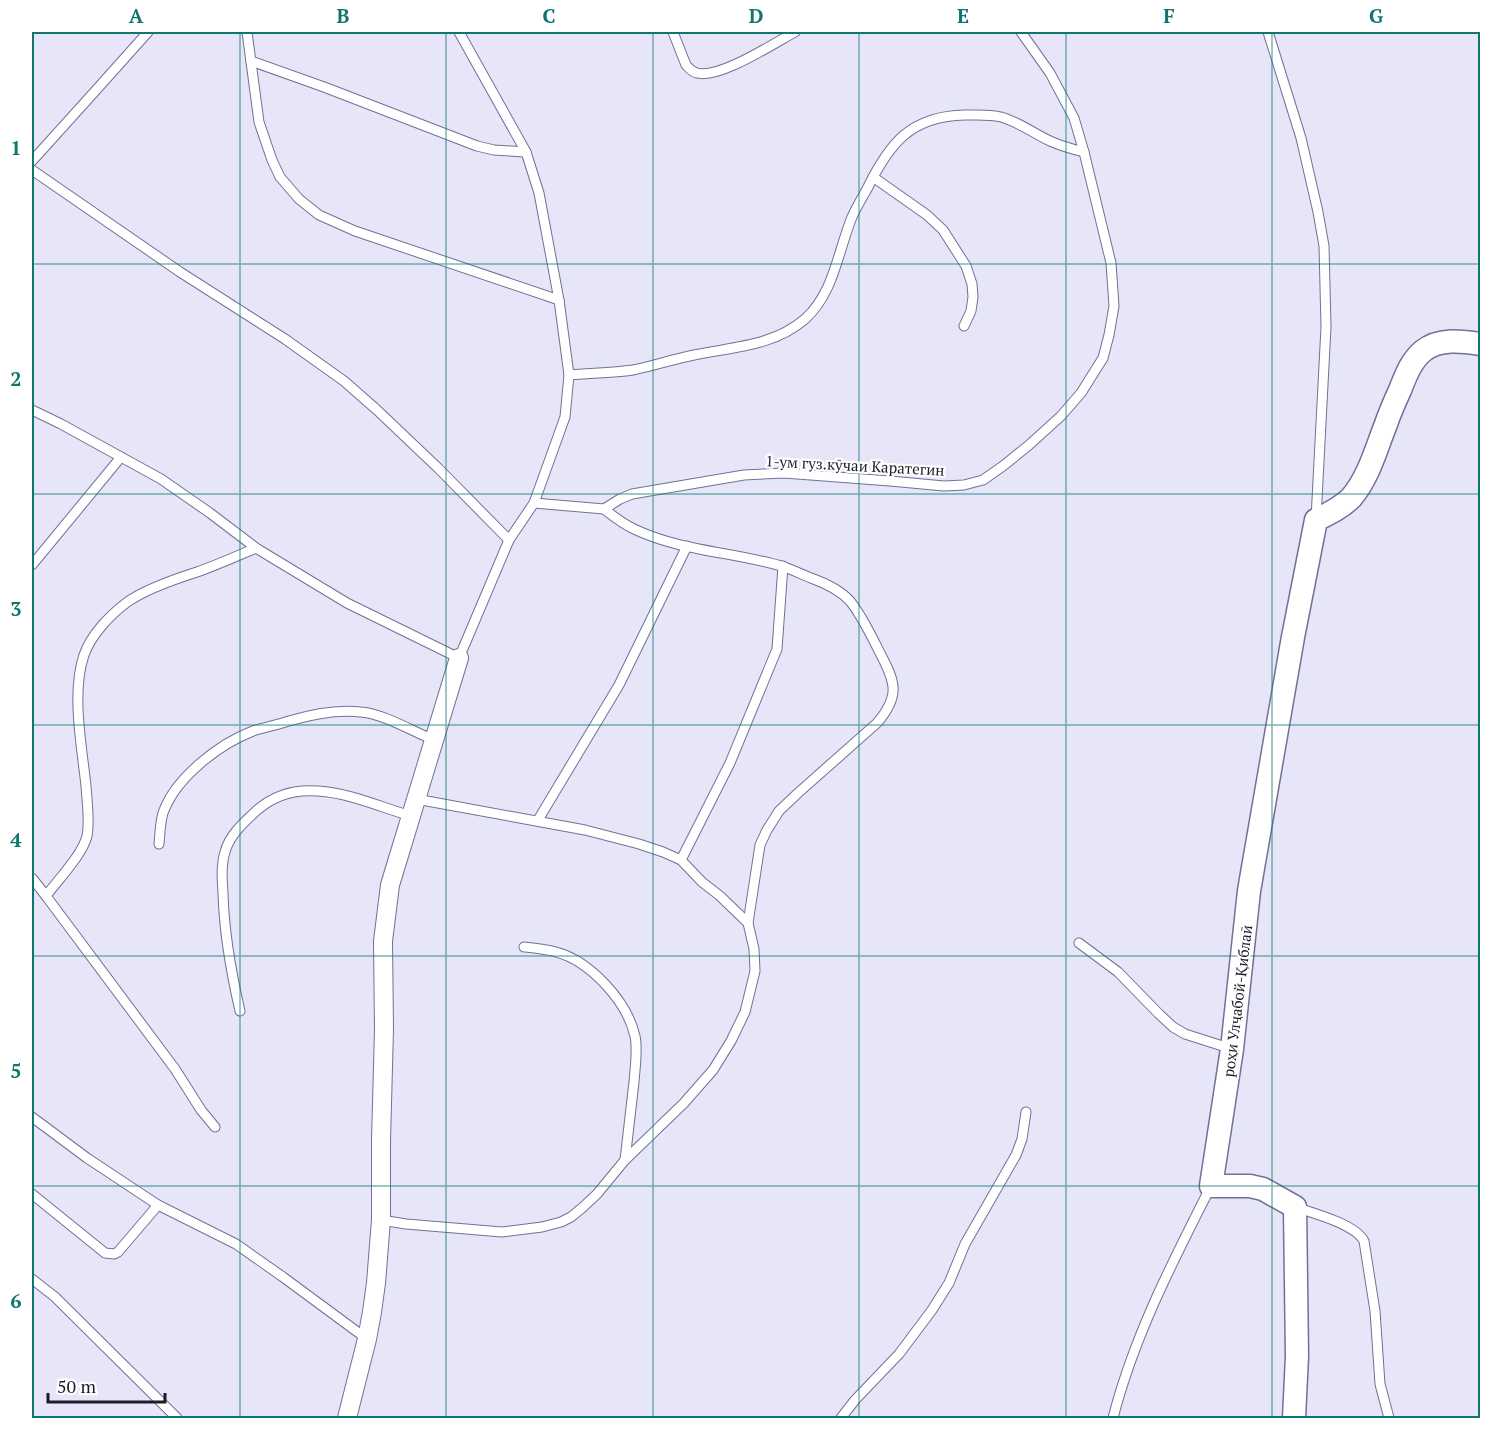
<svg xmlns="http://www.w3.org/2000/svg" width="1512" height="1450" font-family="'PT Serif',serif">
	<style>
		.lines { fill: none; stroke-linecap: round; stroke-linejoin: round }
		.service-casing { stroke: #727098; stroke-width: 11 }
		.minor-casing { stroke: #727098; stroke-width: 20 }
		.tertiary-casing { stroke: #727098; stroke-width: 25 }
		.service { stroke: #fff; stroke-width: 9 }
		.minor { stroke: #fff; stroke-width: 18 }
		.tertiary { stroke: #fff; stroke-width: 22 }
		.grid { fill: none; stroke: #0f766e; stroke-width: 1.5; stroke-opacity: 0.55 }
		.labels { text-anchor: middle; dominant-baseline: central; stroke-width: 4.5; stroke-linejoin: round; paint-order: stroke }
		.street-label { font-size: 15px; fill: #1c1b2b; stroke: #fff }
		.neatline { fill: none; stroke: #0f766e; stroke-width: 2 }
		.grid-label { font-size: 20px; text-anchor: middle; font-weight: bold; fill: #0f766e }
	</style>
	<rect width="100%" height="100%" fill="#e6e6f8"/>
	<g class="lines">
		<defs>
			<g id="service">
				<path d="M 247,32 L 259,122 L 272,160 L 280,177 L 299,199 L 319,215 L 355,231 L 559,300"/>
				<path d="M 673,32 L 686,65 C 689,68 692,72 697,73 C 720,79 774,43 795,32"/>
				<path d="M 1268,32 L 1301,138 L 1318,212 L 1324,246 L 1326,327 L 1316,519"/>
				<path d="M 251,61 L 324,87 L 477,146 L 494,150 L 526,152"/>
				<path d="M 32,161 L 97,89 L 148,32"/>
				<path d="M 32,170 L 180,272 L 285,339 L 344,381 L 377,410 L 438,468 L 509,540"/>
				<path d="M 873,177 L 927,215 L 943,230 L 966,266 L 972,284 L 973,297 L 971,311 L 964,326"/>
				<path d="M 569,375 C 590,373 612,373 633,370 C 653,366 674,359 694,355 C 733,347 774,346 805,319 C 834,293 838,251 852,217 C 856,208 862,198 867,189 C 889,144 910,116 965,115 C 977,115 989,114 1001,117 C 1019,122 1033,133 1050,141 C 1061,146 1072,149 1084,152"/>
				<path d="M 32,410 L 61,424 L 161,479 L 210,513 L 256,548 L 347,603 L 459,658 L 509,540 L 534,503 L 565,417 L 569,375 L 559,300 L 539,193 L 526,152 L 459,32"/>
				<path d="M 534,503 L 604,509 L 620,499 L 632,494 L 744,475 L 784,473 L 890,481 L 944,486 L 964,485 L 983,480 L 1003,466 L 1029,445 L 1061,416 L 1081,393 L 1103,358 L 1109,335 L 1114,306 L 1111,263 L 1084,152 L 1074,118 L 1050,73 L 1021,32"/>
				<path d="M 32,565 L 121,457"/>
				<path d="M 416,799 L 585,830 L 639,844 L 663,852 L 681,860 L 702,882 L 720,896 L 748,923"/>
				<path d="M 538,820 L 619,685 L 687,546"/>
				<path d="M 159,844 C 160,834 160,823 163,813 C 175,778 219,744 253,731 C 265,727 277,725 289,721 C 312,714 337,709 361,712 C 384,714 412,731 434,740"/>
				<path d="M 681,860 L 730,763 L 777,649 L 783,566"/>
				<path d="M 32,878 L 46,896 C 57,881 83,854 87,836 C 90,821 87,802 86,786 C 82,747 71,693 84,655 C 91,635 109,616 126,603 C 145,589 175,579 197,572 C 217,565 237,556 256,548"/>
				<path d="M 46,896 L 175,1069 L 201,1110 L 215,1127"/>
				<path d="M 1079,943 L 1118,972 L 1159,1014 L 1173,1027 L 1185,1034 L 1232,1049"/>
				<path d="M 524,947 C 534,948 545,949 556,952 C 590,961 627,1001 635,1036 C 638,1050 635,1067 634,1082 C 631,1108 628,1134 625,1160"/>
				<path d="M 240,1011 C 231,972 224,933 223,893 C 222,879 221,865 225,852 C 229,836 243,823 255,812 C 272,796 294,789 318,791 C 350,793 380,807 411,816"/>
				<path d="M 32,1117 L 87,1158 L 158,1205 L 236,1244 L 283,1277 L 367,1339"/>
				<path d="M 32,1194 L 105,1253 L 114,1254 L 118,1252 L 158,1205"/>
				<path d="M 1295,1207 C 1313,1213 1355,1224 1364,1241 L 1375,1311 L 1380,1384 L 1389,1418"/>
				<path d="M 381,1220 L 406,1224 L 502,1232 L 542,1227 L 561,1222 L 571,1217 L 582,1208 L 597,1194 L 625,1160 L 684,1103 L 713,1070 L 731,1041 L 745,1012 L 755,971 L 754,949 L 748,923 L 760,845 L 767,830 L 779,811 L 798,793 L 877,723 C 900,696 896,683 880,653 C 871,635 862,616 850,601 C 839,589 825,583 811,578 C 801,574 791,569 781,566 C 733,552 680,551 634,529 C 623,524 613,516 604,509"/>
				<path d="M 32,1279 L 55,1297 L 177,1418"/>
				<path d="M 841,1418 L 855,1400 L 899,1354 L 932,1310 L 949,1283 L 965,1244 L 1016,1155 L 1022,1139 L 1026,1112"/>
				<path d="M 1113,1418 C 1134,1336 1173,1261 1211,1186"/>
			</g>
			<path id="minor" d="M 347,1418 L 367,1339 L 372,1312 L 376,1283 L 381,1220 L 381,1141 L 384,1029 L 383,941 L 390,885 L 459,658"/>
			<path id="tertiary" d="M 1294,1418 L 1297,1356 L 1295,1207 L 1263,1189 L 1250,1186 L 1211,1186 L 1232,1049 L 1249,891 L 1293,637 L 1316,520 C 1328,514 1341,508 1351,498 C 1369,477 1376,449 1386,424 C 1390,412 1395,401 1400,390 C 1406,375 1411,361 1423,351 C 1439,338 1462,341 1480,344"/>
		</defs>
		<!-- service casing -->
		<use href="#service" class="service-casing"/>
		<!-- minor casing -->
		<use href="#minor" class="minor-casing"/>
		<!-- tertiary casing -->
		<use href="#tertiary" class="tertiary-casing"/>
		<!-- service -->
		<use href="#service" class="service"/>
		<!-- minor -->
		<use href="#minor" class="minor"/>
		<!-- tertiary -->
		<use href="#tertiary" class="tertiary"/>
	</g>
	<!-- grid -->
	<path class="grid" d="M 240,32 L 240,1418M 446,32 L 446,1418M 653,32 L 653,1418M 859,32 L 859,1418M 1066,32 L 1066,1418M 1272,32 L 1272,1418M 32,264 L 1480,264M 32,494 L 1480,494M 32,725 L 1480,725M 32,956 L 1480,956M 32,1186 L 1480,1186"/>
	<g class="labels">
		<!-- street labels -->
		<g class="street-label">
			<text transform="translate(855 465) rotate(3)">1-ум гуз.кӯчаи Каратегин</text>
			<text transform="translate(1237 1001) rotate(-83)">роҳи Улҷабой-Қиблаӣ</text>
		</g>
	</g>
	<!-- border -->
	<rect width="1512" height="1450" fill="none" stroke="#ffffff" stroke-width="66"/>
	<!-- scale -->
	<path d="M48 1393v9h117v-9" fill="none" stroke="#1c1b2b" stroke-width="3"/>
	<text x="57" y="1393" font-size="18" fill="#1c1b2b" stroke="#ffffff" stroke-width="4.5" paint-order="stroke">50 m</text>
	<rect x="33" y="33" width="1446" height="1384" class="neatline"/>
	<g class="grid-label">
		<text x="136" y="23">A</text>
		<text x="343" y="23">B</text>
		<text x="549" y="23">C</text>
		<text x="756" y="23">D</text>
		<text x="963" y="23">E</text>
		<text x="1169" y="23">F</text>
		<text x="1376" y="23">G</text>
		<text x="16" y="155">1</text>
		<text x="16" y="386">2</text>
		<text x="16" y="616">3</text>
		<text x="16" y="847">4</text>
		<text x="16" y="1078">5</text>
		<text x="16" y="1308">6</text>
	</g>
</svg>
